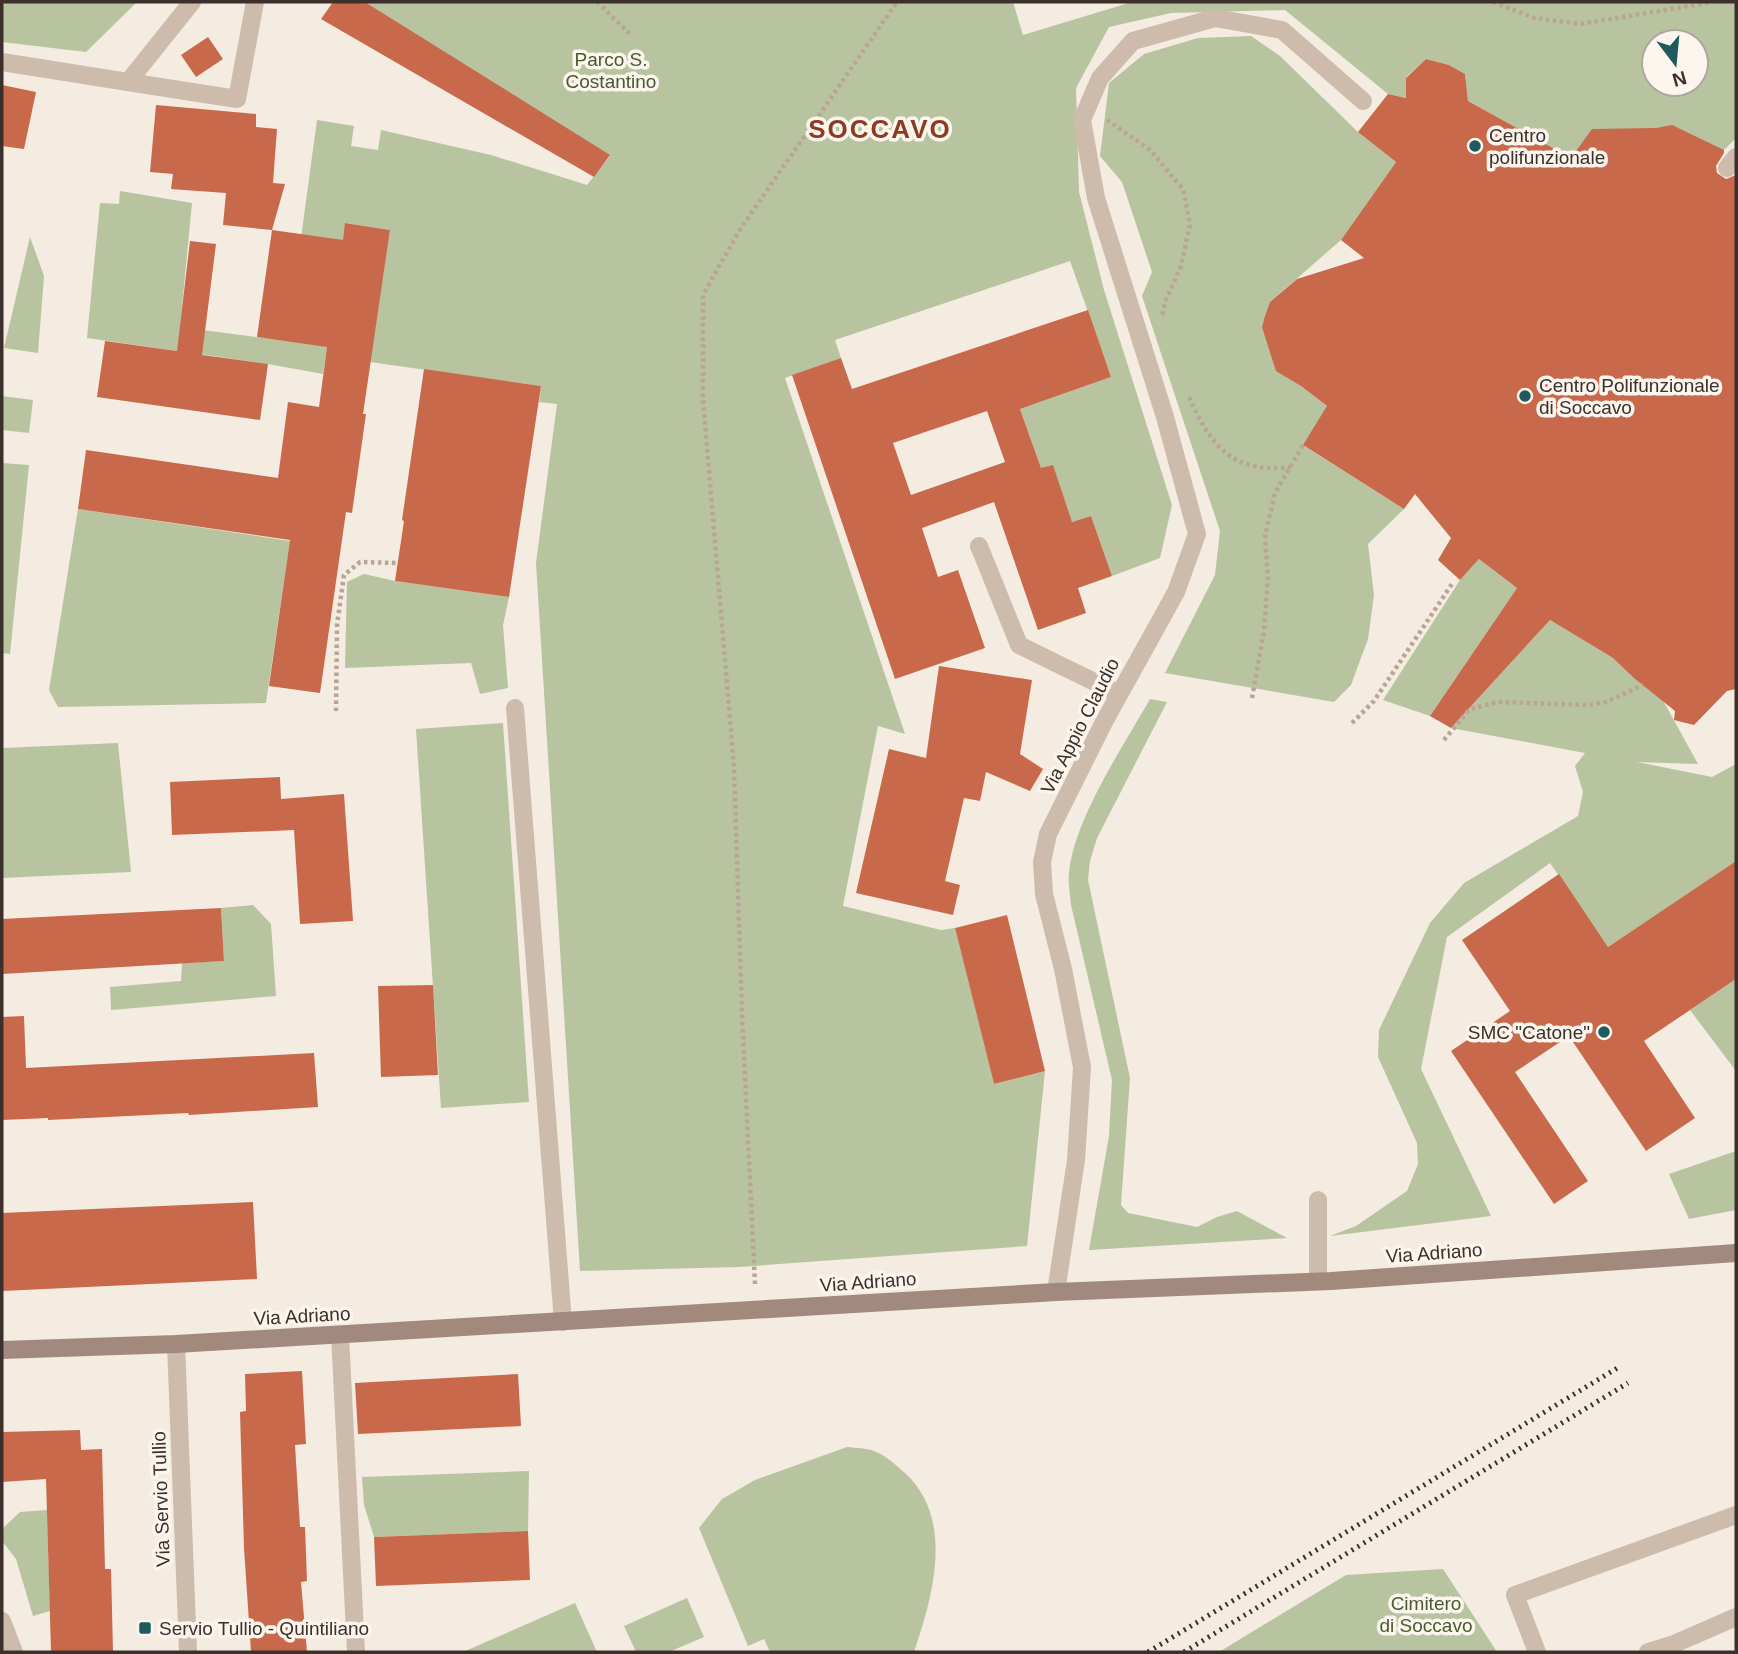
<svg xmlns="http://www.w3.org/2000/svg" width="1738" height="1654" font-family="Helvetica,sans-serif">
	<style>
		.green { fill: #b8c4a0; fill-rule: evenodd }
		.building { fill: #c8694b; fill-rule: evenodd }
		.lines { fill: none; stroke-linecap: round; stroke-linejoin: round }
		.path { stroke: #b9a596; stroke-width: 4.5; stroke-dasharray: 3.5 3.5; stroke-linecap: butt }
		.lane { stroke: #cdbbac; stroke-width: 18 }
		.street { stroke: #cdbbac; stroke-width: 18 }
		.secondary { stroke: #a18a7d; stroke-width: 18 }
		.rail { stroke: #3b302b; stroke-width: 5; stroke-dasharray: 2 5; stroke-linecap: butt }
		.poi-dot { fill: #1f5a5e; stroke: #fbf5ee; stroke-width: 2.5 }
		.labels { text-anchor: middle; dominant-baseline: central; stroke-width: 7; stroke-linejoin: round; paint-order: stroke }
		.park-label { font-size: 19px; fill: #4a5a2e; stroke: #fbf5ee }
		.poi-label { font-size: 19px; fill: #3b302b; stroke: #fbf5ee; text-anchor: start }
		.street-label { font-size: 19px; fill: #3b302b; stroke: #fbf5ee }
		.district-label { font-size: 26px; font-weight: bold; letter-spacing: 2px; fill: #8c3b22; stroke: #fbf5ee }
	</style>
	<rect width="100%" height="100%" fill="#f4ebe1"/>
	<!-- green -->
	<g class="green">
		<path d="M 2,2 L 137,2 L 86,52 L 2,42 Z"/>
		<path d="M 365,2 L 1013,2 L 1023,35 L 1132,2 L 1736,2 L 1736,138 L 1724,150 L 1571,158 L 1468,101 L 1465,74 L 1449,65 L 1426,59 L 1406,77 L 1406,98 L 1388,94 L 1285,10 L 1171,13 L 1109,27 L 1076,88 L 1079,192 L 1104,290 L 1172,505 L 1160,558 L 1112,576 L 1091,516 L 1072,522 L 1041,468 L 1020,409 L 1111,377 L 1070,261 L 835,340 L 841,358 L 785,378 L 905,734 L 878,726 L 843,906 L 941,930 L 955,928 L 994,1084 L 1045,1071 L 1027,1246 L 739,1267 L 580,1271 L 536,563 L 557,404 L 539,402 L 541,386 L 370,362 L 390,230 L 346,223 L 323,374 L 268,364 L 87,338 L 100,203 L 119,204 L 120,191 L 192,203 L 180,327 L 287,341 L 317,120 L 354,126 L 351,146 L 378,150 L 381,130 L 491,155 L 587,185 L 610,156 ZM 1654,42 L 1696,42 L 1696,84 L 1654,84 Z"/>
		<path d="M 1251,36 L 1280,56 L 1358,132 L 1396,162 L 1341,240 L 1270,302 L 1262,327 L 1301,386 L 1328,407 L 1304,446 L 1404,509 L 1368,544 L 1374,595 L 1368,639 L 1351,685 L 1334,702 L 1165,673 L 1215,575 L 1220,531 L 1142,296 L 1152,272 L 1122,182 L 1100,156 L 1109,83 L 1144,54 L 1198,38 Z"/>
		<path d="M 30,237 L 44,276 L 38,353 L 4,348 Z"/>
		<path d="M 2,396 L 33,400 L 29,433 L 2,430 Z"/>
		<path d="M 2,463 L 29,465 L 10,654 L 2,653 Z"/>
		<path d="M 78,509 L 290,541 L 266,703 L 58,707 L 49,690 Z"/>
		<path d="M 1479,559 L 1517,588 L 1430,716 L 1383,700 L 1460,580 Z"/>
		<path d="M 364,574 L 395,581 L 509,597 L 503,625 L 508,688 L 480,694 L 471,663 L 345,668 L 347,582 Z"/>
		<path d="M 1550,620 L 1613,658 L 1648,673 L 1698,764 L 1637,762 L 1712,777 L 1736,764 L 1736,861 L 1608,947 L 1550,863 L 1447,937 L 1421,1069 L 1491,1216 L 1330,1236 L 1356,1226 L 1407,1191 L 1418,1164 L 1417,1143 L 1378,1057 L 1379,1030 L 1430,923 L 1464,883 L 1578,816 L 1583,792 L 1575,766 L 1585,753 L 1451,728 Z"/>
		<path d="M 1150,699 L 1167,702 L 1097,838 L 1090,861 L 1088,880 L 1130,1078 L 1121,1205 L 1128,1213 L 1197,1227 L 1217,1217 L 1237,1211 L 1287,1238 L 1089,1250 L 1109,1136 L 1112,1080 L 1071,905 C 1070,895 1068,883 1069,873 C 1074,819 1123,747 1150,699 Z"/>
		<path d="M 503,723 L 529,1102 L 441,1108 L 416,729 Z"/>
		<path d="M 118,743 L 131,872 L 2,878 L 2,748 Z"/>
		<path d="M 253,905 L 271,924 L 276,996 L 111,1010 L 110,987 L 181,981 L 182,963 L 224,961 L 221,908 Z"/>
		<path d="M 1736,979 L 1736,1071 L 1690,1010 Z"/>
		<path d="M 1736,1151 L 1736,1210 L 1689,1219 L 1669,1174 Z"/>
		<path d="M 847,1447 C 856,1448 866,1448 874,1451 C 885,1455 896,1465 905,1473 C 955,1519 933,1596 914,1652 L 770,1652 L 764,1639 L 748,1646 L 699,1528 L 722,1499 L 755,1480 Z"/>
		<path d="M 529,1471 L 528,1531 L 374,1537 L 364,1505 L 362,1477 Z"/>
		<path d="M 47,1510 L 50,1611 L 33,1616 L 16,1559 L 2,1541 L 2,1529 L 20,1512 Z"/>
		<path d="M 1443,1569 L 1497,1652 L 1219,1652 L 1346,1575 Z"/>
		<path d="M 687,1598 L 704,1637 L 669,1652 L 636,1652 L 624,1626 Z"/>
		<path d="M 575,1603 L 597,1652 L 463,1652 Z"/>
	</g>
	<!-- building -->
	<g class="building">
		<path d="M 333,2 L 365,2 L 610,155 L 594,177 L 321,19 Z"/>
		<path d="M 208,37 L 223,59 L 196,77 L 181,55 Z"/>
		<path d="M 1426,59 L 1449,65 L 1465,74 L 1468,101 L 1571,158 L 1592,129 L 1656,128 L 1672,125 L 1724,150 L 1724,153 L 1716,166 L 1717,173 L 1726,179 L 1736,175 L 1736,689 L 1727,691 L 1694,725 L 1674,720 L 1675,711 L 1634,678 L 1613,658 L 1550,620 L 1451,728 L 1430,716 L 1517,588 L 1479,559 L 1460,580 L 1438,560 L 1451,538 L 1415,494 L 1404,509 L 1303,445 L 1327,406 L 1301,386 L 1276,371 L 1262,327 L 1265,316 L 1270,302 L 1297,279 L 1364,258 L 1341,240 L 1396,162 L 1358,132 L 1388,94 L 1406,98 L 1406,78 Z"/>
		<path d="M 2,85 L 36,92 L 24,149 L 2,146 Z"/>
		<path d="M 156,105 L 256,114 L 256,127 L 277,129 L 273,183 L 285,184 L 272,230 L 223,225 L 226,193 L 171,189 L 173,174 L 150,172 Z"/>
		<path d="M 345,223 L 390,230 L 363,414 L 366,414 L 352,513 L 346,512 L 320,693 L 269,686 L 290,540 L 78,509 L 86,450 L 278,478 L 288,402 L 319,407 L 327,347 L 257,337 L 272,230 L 343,240 Z"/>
		<path d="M 190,241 L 216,244 L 202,355 L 268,364 L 260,420 L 97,397 L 105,341 L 177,351 Z"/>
		<path d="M 1088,310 L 1111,377 L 1020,409 L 1041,468 L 1053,465 L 1072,522 L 1091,516 L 1112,576 L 1078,588 L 1086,613 L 1038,630 L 994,502 L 922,528 L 938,577 L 958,570 L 985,648 L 895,679 L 792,375 L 841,358 L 852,389 ZM 987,411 L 1005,462 L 911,495 L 893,443 Z"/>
		<path d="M 424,369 L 541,386 L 509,597 L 395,581 L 404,521 L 402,520 Z"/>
		<path d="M 939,666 L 1032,680 L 1020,754 L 1043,769 L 1030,791 L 986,772 L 980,801 L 964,798 L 945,881 L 960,885 L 953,915 L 856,893 L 889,749 L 926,758 Z"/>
		<path d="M 280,777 L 281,799 L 344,794 L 353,921 L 300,924 L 294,830 L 172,835 L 170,782 Z"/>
		<path d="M 1736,861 L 1736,979 L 1644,1041 L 1695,1118 L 1646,1151 L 1569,1036 L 1515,1072 L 1588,1181 L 1554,1204 L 1451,1051 L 1510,1011 L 1462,940 L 1559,874 L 1608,947 Z"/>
		<path d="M 221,908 L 224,961 L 2,974 L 2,919 Z"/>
		<path d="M 1007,915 L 1045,1071 L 994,1084 L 955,928 Z"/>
		<path d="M 433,985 L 438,1075 L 381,1077 L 378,986 Z"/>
		<path d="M 24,1016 L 26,1068 L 314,1053 L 318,1107 L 189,1115 L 188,1113 L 48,1120 L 48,1118 L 2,1120 L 2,1017 Z"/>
		<path d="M 253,1202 L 257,1279 L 2,1291 L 2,1213 Z"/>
		<path d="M 302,1371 L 306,1444 L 295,1445 L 300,1527 L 305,1527 L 307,1581 L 301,1582 L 307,1652 L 251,1652 L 244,1548 L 240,1412 L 246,1411 L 245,1374 Z"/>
		<path d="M 518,1374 L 521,1426 L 358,1434 L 355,1383 Z"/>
		<path d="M 80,1430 L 81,1450 L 102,1449 L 105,1569 L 111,1569 L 113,1652 L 51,1652 L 46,1479 L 2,1482 L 2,1432 Z"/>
		<path d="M 528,1531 L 530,1580 L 376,1586 L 374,1537 Z"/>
	</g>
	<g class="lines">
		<!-- path -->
		<g class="path">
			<path d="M 597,2 L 630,34"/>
			<path d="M 1493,2 L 1534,18 L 1581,24 L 1713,2"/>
			<path d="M 1107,120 L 1150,150 L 1183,189 L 1190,225 L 1181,266 L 1165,302 L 1162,317"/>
			<path d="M 1189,397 C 1211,447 1233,474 1291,467"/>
			<path d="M 1252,698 L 1264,631 L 1268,577 L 1265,536 L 1275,493 L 1303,445"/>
			<path d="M 336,711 L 337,625 L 344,575 L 360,562 L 398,563"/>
			<path d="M 1352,723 L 1374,701 L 1452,584"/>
			<path d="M 1444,740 L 1470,709 L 1497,702 L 1589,705 L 1606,702 L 1643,685"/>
			<path d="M 755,1284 L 742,1014 L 734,767 L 703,400 L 703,295 L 739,231 L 897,2"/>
		</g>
		<!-- lane -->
		<g class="lane">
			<path d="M 192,2 L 128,82 L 237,99 L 255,2"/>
			<path d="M 2,62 L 128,82"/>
			<path d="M 979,546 L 1019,645 L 1119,694"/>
			<path d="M 515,708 L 563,1322"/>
			<path d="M 1318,1200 L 1318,1281"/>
			<path d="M 1056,1292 L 1076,1160 L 1082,1067 L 1063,969 L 1044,894 L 1042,862 L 1048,834 L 1104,722 L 1176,592 L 1197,534 L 1165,417 L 1096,198 L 1082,120 L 1100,78 L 1133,41 L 1215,18 L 1282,30 L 1363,101"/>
			<path d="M 340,1335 L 356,1652"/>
			<path d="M 1537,1652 L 1515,1595 L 1736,1515"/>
			<path d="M 1648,1652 L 1674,1644 L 1736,1617"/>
		</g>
		<!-- street -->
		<g class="street">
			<path d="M 1727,168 L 1736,157"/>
			<path d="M 176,1344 L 188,1652"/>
			<path d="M 2,1621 L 14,1652"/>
		</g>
		<!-- secondary -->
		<path class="secondary" d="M 2,1350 L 176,1344 L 1056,1292 L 1331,1281 L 1736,1253"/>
		<!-- rail -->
		<g class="rail">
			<path d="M 1148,1652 L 1619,1367"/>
			<path d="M 1184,1652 L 1628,1383"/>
		</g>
	</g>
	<!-- markers -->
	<g class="poi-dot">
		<circle cx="1475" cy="146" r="7"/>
		<circle cx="1525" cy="396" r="7"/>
		<circle cx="1604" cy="1032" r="7"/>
		<rect x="138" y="1621" width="14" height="14" rx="3.5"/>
	</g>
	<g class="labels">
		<!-- park labels -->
		<g class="park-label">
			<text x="611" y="59">Parco S.<tspan x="611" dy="22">Costantino</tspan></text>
			<text x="1426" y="1603">Cimitero<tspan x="1426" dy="22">di Soccavo</tspan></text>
		</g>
		<!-- poi labels -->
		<g class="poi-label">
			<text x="1489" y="135">Centro<tspan x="1489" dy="22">polifunzionale</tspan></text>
			<text x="1539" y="385">Centro Polifunzionale<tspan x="1539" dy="22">di Soccavo</tspan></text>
			<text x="1590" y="1032" text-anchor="end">SMC "Catone"</text>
			<text x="159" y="1628">Servio Tullio - Quintiliano</text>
		</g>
		<!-- street labels -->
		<g class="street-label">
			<text transform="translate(1080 726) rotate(-63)">Via Appio Claudio</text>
			<text transform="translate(1434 1253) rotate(-4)">Via Adriano</text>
			<text transform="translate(868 1282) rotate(-4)">Via Adriano</text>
			<text transform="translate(302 1316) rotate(-3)">Via Adriano</text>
			<text transform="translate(161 1499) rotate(-92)">Via Servio Tullio</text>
		</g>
		<!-- district labels -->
		<g class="district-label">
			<text x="880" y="129">SOCCAVO</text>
		</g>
	</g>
	<!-- border -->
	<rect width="1738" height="1654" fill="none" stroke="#3b302b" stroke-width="7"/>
	<!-- north arrow -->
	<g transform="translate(1675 63) rotate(164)"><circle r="33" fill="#fbf5ee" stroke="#aea6a0" stroke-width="2"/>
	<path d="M0-5L12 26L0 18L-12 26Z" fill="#1f5a5e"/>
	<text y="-10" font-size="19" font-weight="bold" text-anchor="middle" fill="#3b302b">N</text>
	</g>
</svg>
